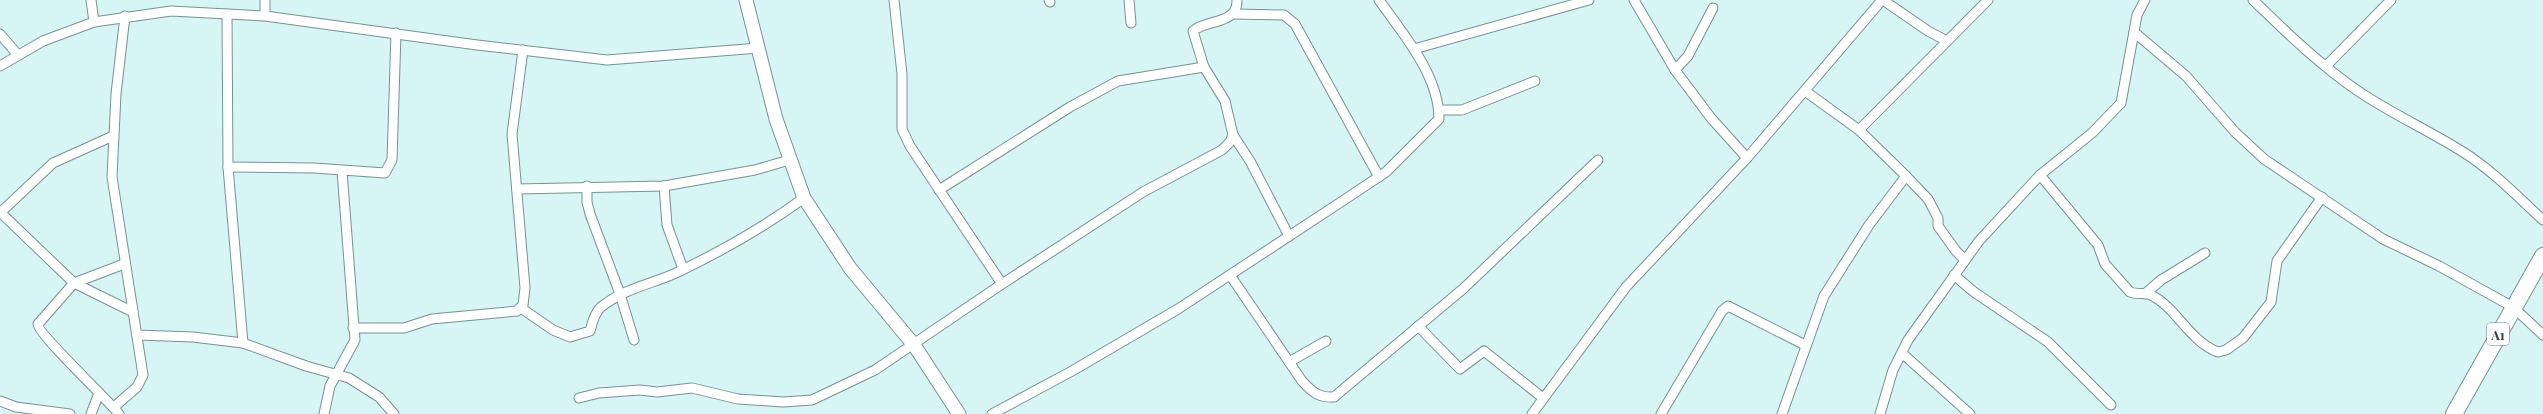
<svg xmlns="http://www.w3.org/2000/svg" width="2543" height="414" font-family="'Playfair Display',serif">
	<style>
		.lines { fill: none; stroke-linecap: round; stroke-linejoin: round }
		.minor-casing { stroke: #779292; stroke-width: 11 }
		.secondary-casing { stroke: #779292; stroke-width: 15 }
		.trunk-casing { stroke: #779292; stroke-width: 18 }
		.minor { stroke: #fff; stroke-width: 9 }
		.secondary { stroke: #fff; stroke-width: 13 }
		.trunk { stroke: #fff; stroke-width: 16 }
		.labels { text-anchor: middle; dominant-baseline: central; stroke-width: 4; stroke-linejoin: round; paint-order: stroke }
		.shield { fill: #fff; stroke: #707878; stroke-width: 1 }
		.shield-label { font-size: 13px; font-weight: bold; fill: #333e3e }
	</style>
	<rect width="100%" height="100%" fill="#d7f5f4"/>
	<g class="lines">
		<defs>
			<g id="minor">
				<path d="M 91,0 L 94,22"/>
				<path d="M 894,0 L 902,74 L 902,129 L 910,146 L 1002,284"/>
				<path d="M 1049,0 L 1050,2"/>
				<path d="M 1129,0 L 1131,23"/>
				<path d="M 1634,0 L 1675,70 L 1711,118 L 1747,158"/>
				<path d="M 1883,0 L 1928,31 L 1947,41"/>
				<path d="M 2253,0 C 2286,32 2320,65 2358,91 C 2392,114 2428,130 2463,152 C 2492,170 2518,197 2543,220"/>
				<path d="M 227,14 L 228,167 L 243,343"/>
				<path d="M 1234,14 L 1284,15 L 1295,24 L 1379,177"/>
				<path d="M 265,16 L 265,0"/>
				<path d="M 2134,32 L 2186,76 L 2235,132 L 2264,159 L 2383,239 L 2439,266 L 2513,307 L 2543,335"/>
				<path d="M 0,34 L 18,55"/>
				<path d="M 1414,49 L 1589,0"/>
				<path d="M 0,66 L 43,41 L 94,22 L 171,11 L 265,16 L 477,45 L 607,60 L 759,48"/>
				<path d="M 2326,66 L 2391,0"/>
				<path d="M 1675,70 L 1688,56 L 1713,8"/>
				<path d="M 1805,91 L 1859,130 L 1906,176 L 1928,199 L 1938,218 L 1938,226 L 1956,251 L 1965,260"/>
				<path d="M 1439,110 L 1462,110 L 1535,81"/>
				<path d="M 1859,130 L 1988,0"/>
				<path d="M 1233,135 L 1250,161 L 1289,236"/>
				<path d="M 228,167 L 314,168 L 385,173 L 392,160 L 396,33"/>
				<path d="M 2040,175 L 2098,245 L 2105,264 L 2130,292 C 2137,295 2145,292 2151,295 C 2176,307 2189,341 2218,352 L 2226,350 L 2243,338 L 2271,302 L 2277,261 L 2322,197"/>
				<path d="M 587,186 L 587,202 L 590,214 L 620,294 L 634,340"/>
				<path d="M 664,186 L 667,225 L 683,269"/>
				<path d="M 517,189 L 664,186 L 755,170 L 789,160"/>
				<path d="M 939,190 L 1070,107 L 1118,81 L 1204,67"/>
				<path d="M 0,212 L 74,283 L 133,312"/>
				<path d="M 0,213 L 53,163 L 113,136"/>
				<path d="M 1230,275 L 1302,381 C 1312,392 1319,398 1334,397 L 1464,288 L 1598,160"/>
				<path d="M 1954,275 L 1974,292 L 2048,342 L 2111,405"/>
				<path d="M 2145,294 L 2161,280 L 2205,253"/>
				<path d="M 521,308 L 553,330 L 570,337 L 590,331 C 592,323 595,312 601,307 C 625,288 649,285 676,273 C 720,252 764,227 804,198"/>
				<path d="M 1418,326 L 1460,369 L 1484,351 L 1543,398"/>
				<path d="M 353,328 L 404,328 L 432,319 L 517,311 L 523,305 L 525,288 L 512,134 L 523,50"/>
				<path d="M 137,335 L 193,337 L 243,343 L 306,366 L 349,378 L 379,397 L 394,414"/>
				<path d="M 1903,354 L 1970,414"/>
				<path d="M 1289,362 L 1326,341"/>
				<path d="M 579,398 L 599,393 L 640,390 L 657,392 L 692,388 L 738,399 L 783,402 L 812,400 L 875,370 L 1002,284 L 1143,192 L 1222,150 L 1230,142 L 1233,135 L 1225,101 L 1204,67 L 1193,31 C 1206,19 1238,25 1237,0"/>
				<path d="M 0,401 L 16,407 L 70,414"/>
				<path d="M 114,407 L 137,387 L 143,375 L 112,177 L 116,94 L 125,16"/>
				<path d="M 91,414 L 99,393"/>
				<path d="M 119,414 C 109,401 37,333 38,324 L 74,283 L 124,264"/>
				<path d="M 324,414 L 330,386 L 355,340 L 342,171"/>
				<path d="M 992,414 L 1072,371 L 1178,309 L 1344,200 L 1386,172 L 1439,119 C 1439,75 1403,34 1379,0"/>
				<path d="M 1532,414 L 1626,287 L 1747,158 L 1882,0"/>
				<path d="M 1661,414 L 1722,311 L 1728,306 L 1805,345"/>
				<path d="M 1782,414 L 1824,296 L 1869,225 L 1906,176"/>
				<path d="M 1880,414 L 1893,370 L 1908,340 L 1979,241 L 2040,175 L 2092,133 L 2121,103 L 2137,15 L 2145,0"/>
			</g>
			<path id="secondary" d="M 746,0 L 776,119 L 804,198 L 850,268 L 914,345 L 959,414"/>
			<path id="trunk" d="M 2454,414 L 2543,256"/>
		</defs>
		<!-- minor casing -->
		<use href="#minor" class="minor-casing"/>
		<!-- secondary casing -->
		<use href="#secondary" class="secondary-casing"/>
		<!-- trunk casing -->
		<use href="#trunk" class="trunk-casing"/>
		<!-- minor -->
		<use href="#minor" class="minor"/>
		<!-- secondary -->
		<use href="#secondary" class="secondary"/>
		<!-- trunk -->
		<use href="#trunk" class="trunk"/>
	</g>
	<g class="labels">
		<!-- shield labels -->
		<rect class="shield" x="2487" y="323" width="22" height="22" rx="3"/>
		<g class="shield-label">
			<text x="2498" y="334">A1</text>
		</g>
	</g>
</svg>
